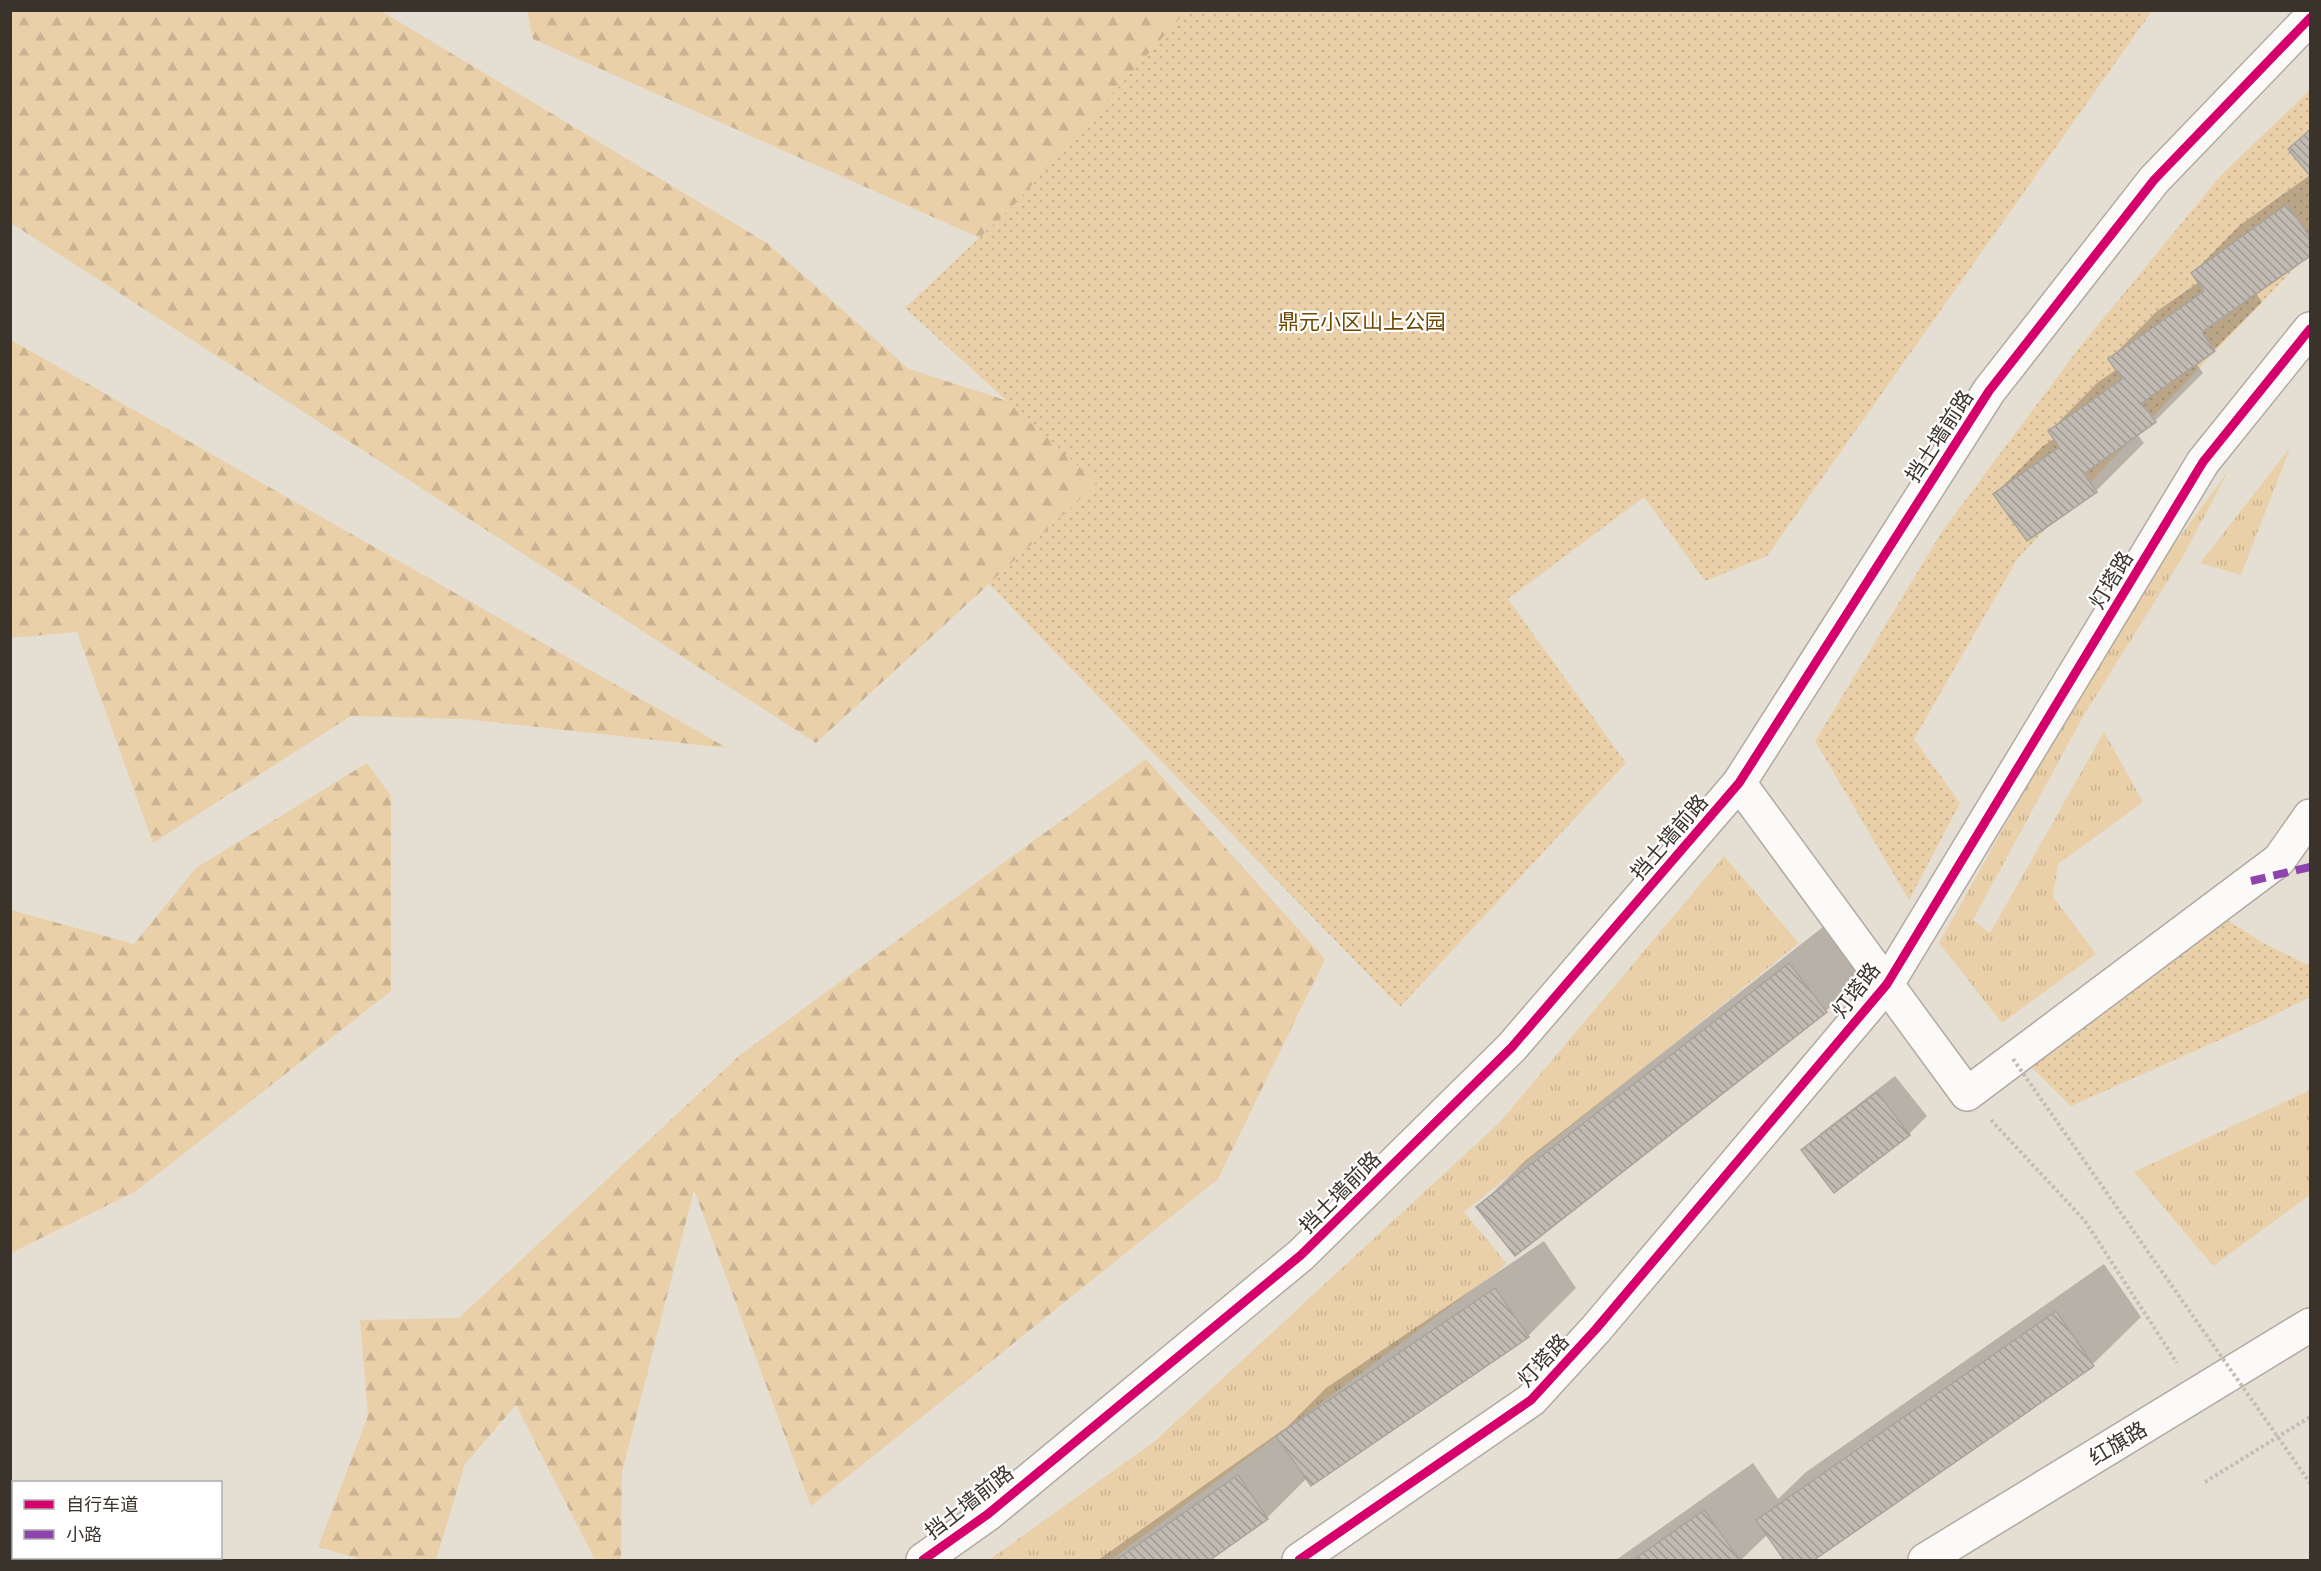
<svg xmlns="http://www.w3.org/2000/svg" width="2321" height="1571" font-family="Inter,'Noto Sans SC',sans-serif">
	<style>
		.grass { fill: url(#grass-tufts) }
		.forest { fill: url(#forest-firs) }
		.park { fill: url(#park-dots) }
		.shadow { fill: #0003 }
		.building { fill: url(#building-back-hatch); stroke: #aaa49c; stroke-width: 1.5 }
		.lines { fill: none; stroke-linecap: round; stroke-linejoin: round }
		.street-casing { stroke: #b0aaa2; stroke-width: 36 }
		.path { stroke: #c1beba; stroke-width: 4; stroke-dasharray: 3 3; stroke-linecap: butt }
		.street { stroke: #fbfaf8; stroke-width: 33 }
		.path-bridge { stroke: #c1beba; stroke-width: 4; stroke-dasharray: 3 3; stroke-linecap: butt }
		.quiet { stroke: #8e44ad; stroke-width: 8; stroke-dasharray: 15 8; stroke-linecap: butt }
		.cycleway-casing { stroke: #fff; stroke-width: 13 }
		.cycleway { stroke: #d6006c; stroke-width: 9 }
		.labels { text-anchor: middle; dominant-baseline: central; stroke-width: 4.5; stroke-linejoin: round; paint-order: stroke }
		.park-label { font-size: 21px; fill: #6c4800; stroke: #fff }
		.street-label { font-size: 21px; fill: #39332c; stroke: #fff }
	</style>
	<defs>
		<pattern id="grass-tufts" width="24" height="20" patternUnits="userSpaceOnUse" patternTransform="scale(1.5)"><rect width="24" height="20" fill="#e9d0a9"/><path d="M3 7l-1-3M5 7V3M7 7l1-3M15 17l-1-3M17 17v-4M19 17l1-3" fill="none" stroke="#c9b392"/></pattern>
		<pattern id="forest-firs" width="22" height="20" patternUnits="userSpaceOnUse" patternTransform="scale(1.5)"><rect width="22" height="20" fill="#e9d0a9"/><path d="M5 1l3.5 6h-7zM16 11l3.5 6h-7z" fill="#c9b392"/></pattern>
		<pattern id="park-dots" width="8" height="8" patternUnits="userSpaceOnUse" patternTransform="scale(1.5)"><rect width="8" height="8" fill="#e9d0a9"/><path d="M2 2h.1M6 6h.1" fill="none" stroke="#c9b392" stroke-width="1.8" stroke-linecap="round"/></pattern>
		<pattern id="building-back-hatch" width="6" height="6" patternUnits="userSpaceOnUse" patternTransform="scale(1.5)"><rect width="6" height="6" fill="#c1bbb3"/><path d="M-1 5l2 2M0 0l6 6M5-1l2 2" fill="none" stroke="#9e9992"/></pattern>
	</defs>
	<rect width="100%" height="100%" fill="#e5ded3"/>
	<!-- grass -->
	<g class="grass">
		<path d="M 2290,448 L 2241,575 L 2200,563 Z"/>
		<path d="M 2229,470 L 2182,558 L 2081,720 L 1973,920 L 1990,933 L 2104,732 L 2143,802 L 2058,864 L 2053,897 L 2096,954 L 2002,1023 L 1939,943 L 2127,608 Z"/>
		<path d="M 1724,856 L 1799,943 L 1464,1212 L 1507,1264 L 1111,1560 L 989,1560 L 1155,1441 L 1500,1122 Z"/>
		<path d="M 2310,1090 L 2310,1195 L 2213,1266 L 2134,1172 Z"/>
	</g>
	<!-- forest -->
	<g class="forest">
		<path d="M 10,11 L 381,11 L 767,243 L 909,369 L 1141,444 L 816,743 L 11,223 Z"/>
		<path d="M 527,11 L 1255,11 L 989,242 L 533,39 Z"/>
		<path d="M 11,340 L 727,748 L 464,719 L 351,716 L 153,843 L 77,632 L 11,638 Z"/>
		<path d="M 1146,759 L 1325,959 L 1218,1179 L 811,1506 L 694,1190 L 622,1472 L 621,1560 L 595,1560 L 516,1405 L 465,1464 L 436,1560 L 363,1560 L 318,1547 L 368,1416 L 360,1320 L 459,1318 L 740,1055 Z"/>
		<path d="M 367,763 L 391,796 L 391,991 L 136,1191 L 11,1253 L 11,910 L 134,944 L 196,868 Z"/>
		<path d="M 57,1558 L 171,1558 L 177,1560 L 53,1560 Z"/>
	</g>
	<!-- park -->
	<g class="park">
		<path d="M 1186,11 L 2152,11 L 1767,556 L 1705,581 L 1644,497 L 1508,599 L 1626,763 L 1400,1007 L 989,584 L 1097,483 L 905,308 L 1014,205 Z"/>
		<path d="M 2310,90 L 2310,252 L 2018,558 L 1914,739 L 1960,803 L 1909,900 L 1815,741 L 1943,530 L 2079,348 L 2222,174 Z"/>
		<path d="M 2227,920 L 2263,943 L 2306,964 L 2310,964 L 2310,997 L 2262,1021 L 2071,1106 L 2029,1065 Z"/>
	</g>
	<!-- shadow -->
	<g class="shadow">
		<path d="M 2310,128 L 2310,173 L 2290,149 Z"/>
		<path d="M 2310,175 L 2310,254 L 2256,293 L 2262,302 L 2214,350 L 2196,363 L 2203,373 L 2155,421 L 2137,434 L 2144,443 L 2096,491 L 1995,494 L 2043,446 L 2055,438 L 2050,431 L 2097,383 L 2117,369 L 2110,359 L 2157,311 L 2199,282 L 2193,273 L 2240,225 Z"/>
		<path d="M 1837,916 L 1873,963 L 1826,1011 L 1478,1207 L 1526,1160 Z"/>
		<path d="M 1895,1076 L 1927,1116 L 1909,1134 L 1803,1150 L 1821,1133 Z"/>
		<path d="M 1544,1241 L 1576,1288 L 1528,1336 L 1307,1478 L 1267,1518 L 1207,1560 L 1098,1560 L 1287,1427 L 1326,1388 Z"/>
		<path d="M 2104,1264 L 2141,1317 L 2093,1364 L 1811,1560 L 1786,1560 L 1768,1534 L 1741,1560 L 1616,1560 L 1753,1463 L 1778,1499 L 1806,1472 Z"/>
	</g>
	<!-- building -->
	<g class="building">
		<path d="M 2310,130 L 2310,176 L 2288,149 Z"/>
		<path d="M 2287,204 L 2310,237 L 2310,256 L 2202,332 L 2215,351 L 2142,403 L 2156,422 L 2084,474 L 2097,492 L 2027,541 L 1993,494 L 2059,447 L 2048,431 L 2122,379 L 2108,359 L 2204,291 L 2191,273 Z"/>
		<path d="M 1789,963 L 1827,1012 L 1515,1256 L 1476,1207 Z"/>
		<path d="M 1877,1092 L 1910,1135 L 1834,1193 L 1801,1150 Z"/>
		<path d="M 1495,1288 L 1529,1337 L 1311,1486 L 1276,1436 Z"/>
		<path d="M 2056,1311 L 2094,1366 L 1814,1560 L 1784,1560 L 1756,1520 Z"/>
		<path d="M 1238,1475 L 1268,1519 L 1210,1560 L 1116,1560 Z"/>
		<path d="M 1704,1510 L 1740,1560 L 1633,1560 Z"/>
	</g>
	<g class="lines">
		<defs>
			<g id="street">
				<path d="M 1739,783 L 1967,1094 L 2279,860 L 2310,816"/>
				<path d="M 923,1560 L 988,1514 L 1301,1255 L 1512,1047 L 1739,783 L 1989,391 L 2154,180 L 2310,18"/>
				<path d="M 1299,1560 L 1531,1400 L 1596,1329 L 1887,984 L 2203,462 L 2310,329"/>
				<path d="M 1925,1560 L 2310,1325"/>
			</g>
		</defs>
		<!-- street casing -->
		<use href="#street" class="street-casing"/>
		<!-- path -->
		<g class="path">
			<path d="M 1991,1120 L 2085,1221 L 2177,1363"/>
			<path d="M 2205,1482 L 2310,1417"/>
		</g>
		<!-- street -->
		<use href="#street" class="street"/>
		<!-- path-bridge -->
		<path class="path-bridge" d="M 2013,1059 L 2310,1483"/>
		<!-- quiet -->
		<path class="quiet" d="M 2251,881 L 2310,867"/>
		<defs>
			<g id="cycleway">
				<path d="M 923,1560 L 988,1514 L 1301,1255 L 1512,1047 L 1739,783 L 1989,391 L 2154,180 L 2310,18"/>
				<path d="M 1299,1560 L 1531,1400 L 1596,1329 L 1887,984 L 2203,462 L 2310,329"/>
			</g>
		</defs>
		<!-- cycleway casing -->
		<use href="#cycleway" class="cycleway-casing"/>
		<!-- cycleway -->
		<use href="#cycleway" class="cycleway"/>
	</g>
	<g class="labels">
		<!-- park labels -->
		<g class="park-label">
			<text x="1362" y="321">鼎元小区山上公园</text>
		</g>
		<!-- street labels -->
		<g class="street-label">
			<text transform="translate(1939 436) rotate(-57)">挡土墙前路</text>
			<text transform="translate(2111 580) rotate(-59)">灯塔路</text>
			<text transform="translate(1669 837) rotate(-49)">挡土墙前路</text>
			<text transform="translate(1856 990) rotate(-52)">灯塔路</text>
			<text transform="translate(1340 1192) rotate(-45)">挡土墙前路</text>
			<text transform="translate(1543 1360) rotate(-47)">灯塔路</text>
			<text transform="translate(2118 1443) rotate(-31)">红旗路</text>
			<text transform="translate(969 1502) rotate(-38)">挡土墙前路</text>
		</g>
	</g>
	<!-- border -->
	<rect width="2321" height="1571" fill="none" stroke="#39332c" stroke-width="24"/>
	<!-- legend -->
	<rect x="12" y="1481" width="210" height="78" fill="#ffffff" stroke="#b0adab" stroke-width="1.5"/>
	<rect x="24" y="1500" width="30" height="9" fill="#d6006c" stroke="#b0adab" stroke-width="1.5"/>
	<text x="66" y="1511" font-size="18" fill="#39332c">自行车道</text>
	<rect x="24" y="1530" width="30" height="9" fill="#8e44ad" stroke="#b0adab" stroke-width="1.5"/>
	<text x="66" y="1541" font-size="18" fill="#39332c">小路</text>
</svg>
